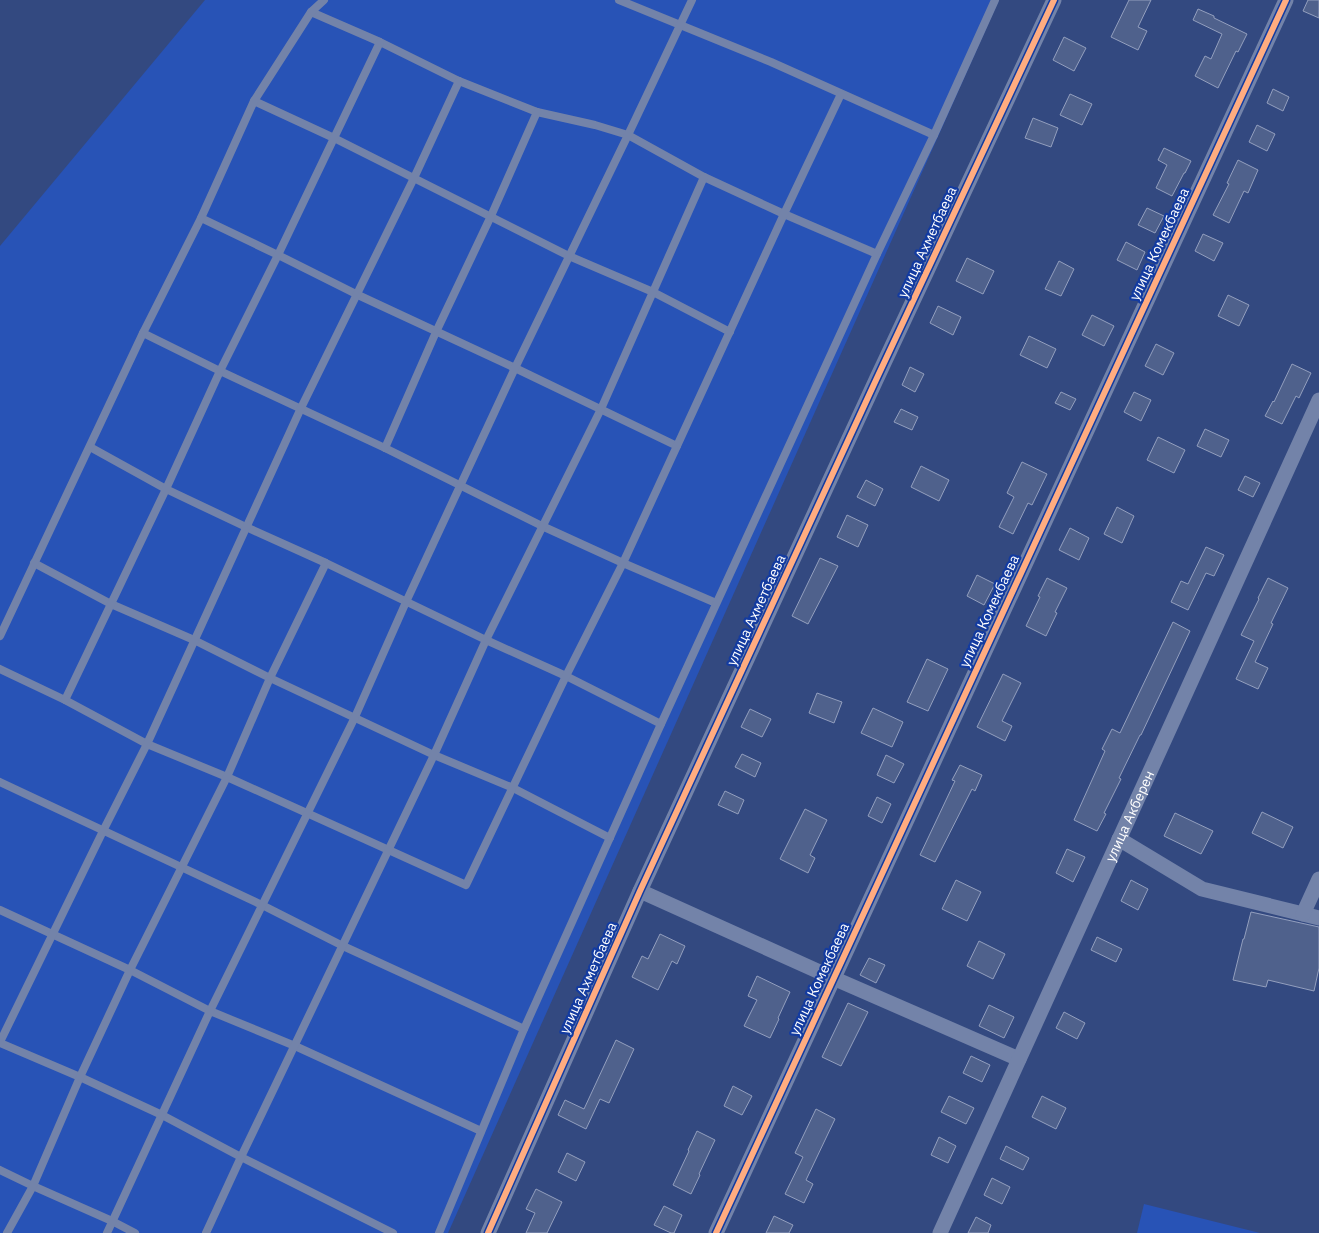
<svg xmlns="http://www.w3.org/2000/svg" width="1319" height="1233" font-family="'IBM Plex Sans',sans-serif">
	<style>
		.green { fill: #2853b6 }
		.building { fill: #4f618c; stroke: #939fbe }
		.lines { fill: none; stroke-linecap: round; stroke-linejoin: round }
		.lane { stroke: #7383a9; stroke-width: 8 }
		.street { stroke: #7383a9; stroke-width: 15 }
		.cycleway-casing { stroke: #133ba0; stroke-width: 9 }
		.cycleway { stroke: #ffac80; stroke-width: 6 }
		.labels { text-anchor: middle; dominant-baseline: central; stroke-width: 4.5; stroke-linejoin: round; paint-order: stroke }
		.street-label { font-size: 14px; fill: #fff; stroke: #133ba0 }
	</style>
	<rect width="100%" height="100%" fill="#334980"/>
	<!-- green -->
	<g class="green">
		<path d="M 205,0 L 999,0 L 448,1233 L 0,1233 L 0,246 Z"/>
		<path d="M 1144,1204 L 1260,1233 L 1137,1233 Z"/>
	</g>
	<!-- building -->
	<g class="building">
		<path d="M 1129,0 L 1151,0 L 1138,27 L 1147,31 L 1138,50 L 1111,37 Z"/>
		<path d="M 1308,0 L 1319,0 L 1319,18 L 1303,11 Z"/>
		<path d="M 1198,9 L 1214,16 L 1214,18 L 1247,34 L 1238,52 L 1236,51 L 1218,88 L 1195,76 L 1205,56 L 1211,59 L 1222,34 L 1193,20 Z"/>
		<path d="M 1064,37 L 1086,48 L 1074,71 L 1053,60 Z"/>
		<path d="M 1273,89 L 1289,97 L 1283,111 L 1267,103 Z"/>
		<path d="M 1070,94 L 1092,104 L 1082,125 L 1060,115 Z"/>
		<path d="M 1033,118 L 1058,128 L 1051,147 L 1025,138 Z"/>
		<path d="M 1257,125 L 1275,134 L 1267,151 L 1249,142 Z"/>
		<path d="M 1164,148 L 1191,161 L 1185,173 L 1184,173 L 1172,196 L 1156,188 L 1167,165 L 1158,160 Z"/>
		<path d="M 1238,160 L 1258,170 L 1248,193 L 1244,191 L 1229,223 L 1213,215 L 1229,184 L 1227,183 Z"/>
		<path d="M 1147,208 L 1164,216 L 1155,233 L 1138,225 Z"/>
		<path d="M 1203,234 L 1223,243 L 1214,261 L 1195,251 Z"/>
		<path d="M 1126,242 L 1145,252 L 1137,270 L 1117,260 Z"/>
		<path d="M 967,258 L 994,271 L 983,294 L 956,281 Z"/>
		<path d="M 1059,261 L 1074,269 L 1061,296 L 1045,289 Z"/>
		<path d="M 1228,295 L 1249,305 L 1239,326 L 1218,316 Z"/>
		<path d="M 938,306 L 961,317 L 953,335 L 930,323 Z"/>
		<path d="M 1092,315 L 1114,326 L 1104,346 L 1082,335 Z"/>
		<path d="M 1029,336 L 1056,349 L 1047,368 L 1020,355 Z"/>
		<path d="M 1156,344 L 1174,353 L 1163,375 L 1145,366 Z"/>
		<path d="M 1292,364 L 1311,373 L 1299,398 L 1296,396 L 1282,424 L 1265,416 L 1273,401 L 1274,402 Z"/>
		<path d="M 910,367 L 924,374 L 915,392 L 902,385 Z"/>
		<path d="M 1061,392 L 1076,399 L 1070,410 L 1055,403 Z"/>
		<path d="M 1134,392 L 1151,400 L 1141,421 L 1124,412 Z"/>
		<path d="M 901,409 L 918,417 L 912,430 L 894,422 Z"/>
		<path d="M 1205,429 L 1229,440 L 1221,457 L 1197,446 Z"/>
		<path d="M 1158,437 L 1185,450 L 1174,473 L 1147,460 Z"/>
		<path d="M 1022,462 L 1047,474 L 1032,505 L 1028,503 L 1013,534 L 999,527 L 1014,497 L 1007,493 Z"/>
		<path d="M 921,466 L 949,480 L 939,501 L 911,487 Z"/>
		<path d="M 1245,476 L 1260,483 L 1253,497 L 1238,490 Z"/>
		<path d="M 866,480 L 883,489 L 875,506 L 857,497 Z"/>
		<path d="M 1117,507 L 1134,516 L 1122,543 L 1104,534 Z"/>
		<path d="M 847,515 L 868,525 L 858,547 L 837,537 Z"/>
		<path d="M 1070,528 L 1089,538 L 1079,560 L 1059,550 Z"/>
		<path d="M 1206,547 L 1224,555 L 1214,576 L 1206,573 L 1188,610 L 1171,602 L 1181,581 L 1188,584 Z"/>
		<path d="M 820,558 L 838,566 L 808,624 L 792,616 Z"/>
		<path d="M 977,575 L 995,584 L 984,605 L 967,596 Z"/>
		<path d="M 1047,578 L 1067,588 L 1055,612 L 1057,613 L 1046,636 L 1026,626 L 1040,597 L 1038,596 Z"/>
		<path d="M 1268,578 L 1288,588 L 1271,623 L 1273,624 L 1255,662 L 1268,668 L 1258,689 L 1236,679 L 1254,641 L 1241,635 L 1259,599 L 1258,598 Z"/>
		<path d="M 1173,622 L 1190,631 L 1141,735 L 1140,735 L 1119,778 L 1121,779 L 1104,813 L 1106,814 L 1097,831 L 1074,820 L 1105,751 L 1102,749 L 1112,729 L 1120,733 Z"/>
		<path d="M 927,659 L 948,669 L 928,711 L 907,702 Z"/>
		<path d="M 1003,674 L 1021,683 L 1002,721 L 1012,726 L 1005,741 L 977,727 Z"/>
		<path d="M 817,693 L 842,702 L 834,723 L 809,713 Z"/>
		<path d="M 873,708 L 903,722 L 892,747 L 861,733 Z"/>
		<path d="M 750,709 L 771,719 L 762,737 L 741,727 Z"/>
		<path d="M 742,754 L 761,763 L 755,777 L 735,767 Z"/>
		<path d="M 886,755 L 904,764 L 894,783 L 877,775 Z"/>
		<path d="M 960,765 L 982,775 L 975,791 L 972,789 L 935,862 L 920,855 L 955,781 L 952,780 Z"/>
		<path d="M 725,791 L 744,800 L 738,814 L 718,805 Z"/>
		<path d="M 877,797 L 891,804 L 882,823 L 868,816 Z"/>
		<path d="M 805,809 L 827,820 L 810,855 L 815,858 L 808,873 L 780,859 Z"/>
		<path d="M 1262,812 L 1293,827 L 1283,848 L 1252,833 Z"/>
		<path d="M 1175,813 L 1213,831 L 1201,854 L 1164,836 Z"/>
		<path d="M 1067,849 L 1085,857 L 1073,882 L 1056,873 Z"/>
		<path d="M 956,880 L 981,892 L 967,921 L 942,909 Z"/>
		<path d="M 1131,880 L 1148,889 L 1138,910 L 1121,901 Z"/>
		<path d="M 1251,912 L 1319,927 L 1319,968 L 1314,991 L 1268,980 L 1266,987 L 1233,980 L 1243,939 L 1244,939 Z"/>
		<path d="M 660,934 L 685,946 L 677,964 L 672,961 L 658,990 L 632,977 L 642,956 L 648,959 Z"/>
		<path d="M 1097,937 L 1122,949 L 1116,962 L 1091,950 Z"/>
		<path d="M 979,941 L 1005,954 L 993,979 L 967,966 Z"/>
		<path d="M 869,958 L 885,965 L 876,983 L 860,975 Z"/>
		<path d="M 757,976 L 790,992 L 778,1018 L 779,1019 L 770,1038 L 744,1026 L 757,1000 L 748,996 Z"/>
		<path d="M 848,1003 L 868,1012 L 841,1066 L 822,1057 Z"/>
		<path d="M 989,1005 L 1014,1017 L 1004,1038 L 979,1026 Z"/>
		<path d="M 1064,1012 L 1085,1023 L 1077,1039 L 1056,1028 Z"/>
		<path d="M 616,1040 L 634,1049 L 609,1103 L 600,1099 L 586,1129 L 558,1115 L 565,1100 L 584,1109 Z"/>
		<path d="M 971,1056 L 990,1065 L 982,1082 L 963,1073 Z"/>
		<path d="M 733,1086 L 752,1096 L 742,1115 L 724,1106 Z"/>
		<path d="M 949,1096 L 974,1108 L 966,1124 L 941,1112 Z"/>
		<path d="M 1042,1096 L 1066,1108 L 1056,1129 L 1032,1117 Z"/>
		<path d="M 816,1109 L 835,1119 L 806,1180 L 813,1184 L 804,1203 L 785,1194 L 803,1157 L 795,1153 Z"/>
		<path d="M 697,1131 L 715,1140 L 699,1174 L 700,1175 L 691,1194 L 673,1185 L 689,1151 L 688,1150 Z"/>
		<path d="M 939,1137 L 956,1146 L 948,1163 L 931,1155 Z"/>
		<path d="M 1006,1146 L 1029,1158 L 1023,1170 L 1000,1159 Z"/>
		<path d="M 567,1153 L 585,1162 L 576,1181 L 558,1172 Z"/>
		<path d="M 992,1178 L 1010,1187 L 1002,1204 L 984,1195 Z"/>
		<path d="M 536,1189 L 562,1202 L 547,1233 L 526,1233 L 535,1213 L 526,1209 Z"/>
		<path d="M 664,1206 L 682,1215 L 674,1233 L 671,1233 L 654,1225 Z"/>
		<path d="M 774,1216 L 793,1225 L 789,1233 L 766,1233 Z"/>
		<path d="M 976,1217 L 991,1225 L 988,1233 L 968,1233 Z"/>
	</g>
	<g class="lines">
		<!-- lane -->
		<g class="lane">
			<path d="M 619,0 L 771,62 L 934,135"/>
			<path d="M 311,12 L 380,42 L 459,81 L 537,112 L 595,125 L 628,135 L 704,177 L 784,214 L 877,254"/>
			<path d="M 254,101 L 334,138 L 569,256 L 653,292 L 730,332"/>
			<path d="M 201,218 L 278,255 L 358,295 L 515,368 L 677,446"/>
			<path d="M 143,333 L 220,371 L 385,448 L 542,526 L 623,563 L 716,603"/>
			<path d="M 90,447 L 166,489 L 246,527 L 326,563 L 486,640 L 566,676 L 661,724"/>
			<path d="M 385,448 L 436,332 L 491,216 L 537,112"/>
			<path d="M 34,563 L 111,604 L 194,640 L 270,678 L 434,755 L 513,788 L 610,838"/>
			<path d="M 0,636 L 143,333 L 201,218 L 254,101 L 311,12 L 324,0"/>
			<path d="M 0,669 L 65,700 L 147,744 L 227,777 L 466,885 L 566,676 L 623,563 L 784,214 L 841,94"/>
			<path d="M 65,700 L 166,489 L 220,371 L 278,255 L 380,42"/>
			<path d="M 0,782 L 262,905 L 343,946 L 524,1029"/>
			<path d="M 0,910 L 130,970 L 210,1011 L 295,1046 L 481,1131"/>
			<path d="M 0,1042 L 103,831 L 147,744 L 301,408 L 414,178 L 459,81"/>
			<path d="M 0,1043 L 80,1077 L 162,1115 L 241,1157 L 393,1233"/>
			<path d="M 0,1170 L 33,1186 L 112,1221 L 135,1233"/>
			<path d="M 7,1233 L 33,1186 L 80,1077 L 130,970 L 227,777 L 270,678 L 326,563"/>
			<path d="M 107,1233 L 210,1011 L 355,717 L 406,602 L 515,368 L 628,135 L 692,0"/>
			<path d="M 206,1233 L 241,1157 L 434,755 L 486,640 L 601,409 L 704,177"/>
			<path d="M 439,1233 L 524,1029 L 661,724 L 877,254 L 934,135 L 995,0"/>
		</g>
		<!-- street -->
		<g class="street">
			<path d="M 1119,839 L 1202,889 L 1319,918"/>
			<path d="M 640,891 L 833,978 L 1019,1059"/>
			<path d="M 1303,914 L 1319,879"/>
			<path d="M 488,1233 L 640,891 L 876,380 L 1054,0"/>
			<path d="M 716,1233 L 1286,0"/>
			<path id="s1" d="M 940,1233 L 1319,400"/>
		</g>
		<defs>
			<g id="cycleway">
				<path d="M 488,1233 L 640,891 L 876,380 L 1054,0"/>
				<path d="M 716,1233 L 1286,0"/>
			</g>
		</defs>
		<!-- cycleway casing -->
		<use href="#cycleway" class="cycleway-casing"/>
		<!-- cycleway -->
		<use href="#cycleway" class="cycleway"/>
	</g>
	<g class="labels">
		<!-- street labels -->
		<g class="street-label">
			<text transform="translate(927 242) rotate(-65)">улица Ахметбаева</text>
			<text transform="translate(1159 244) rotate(-65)">улица Комекбаева</text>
			<text transform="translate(756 610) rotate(-65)">улица Ахметбаева</text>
			<text transform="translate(989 611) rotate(-65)">улица Комекбаева</text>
			<text stroke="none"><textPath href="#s1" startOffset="458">улица Акберен</textPath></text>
			<text transform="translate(588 978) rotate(-66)">улица Ахметбаева</text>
			<text transform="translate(819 979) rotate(-65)">улица Комекбаева</text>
		</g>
	</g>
</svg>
